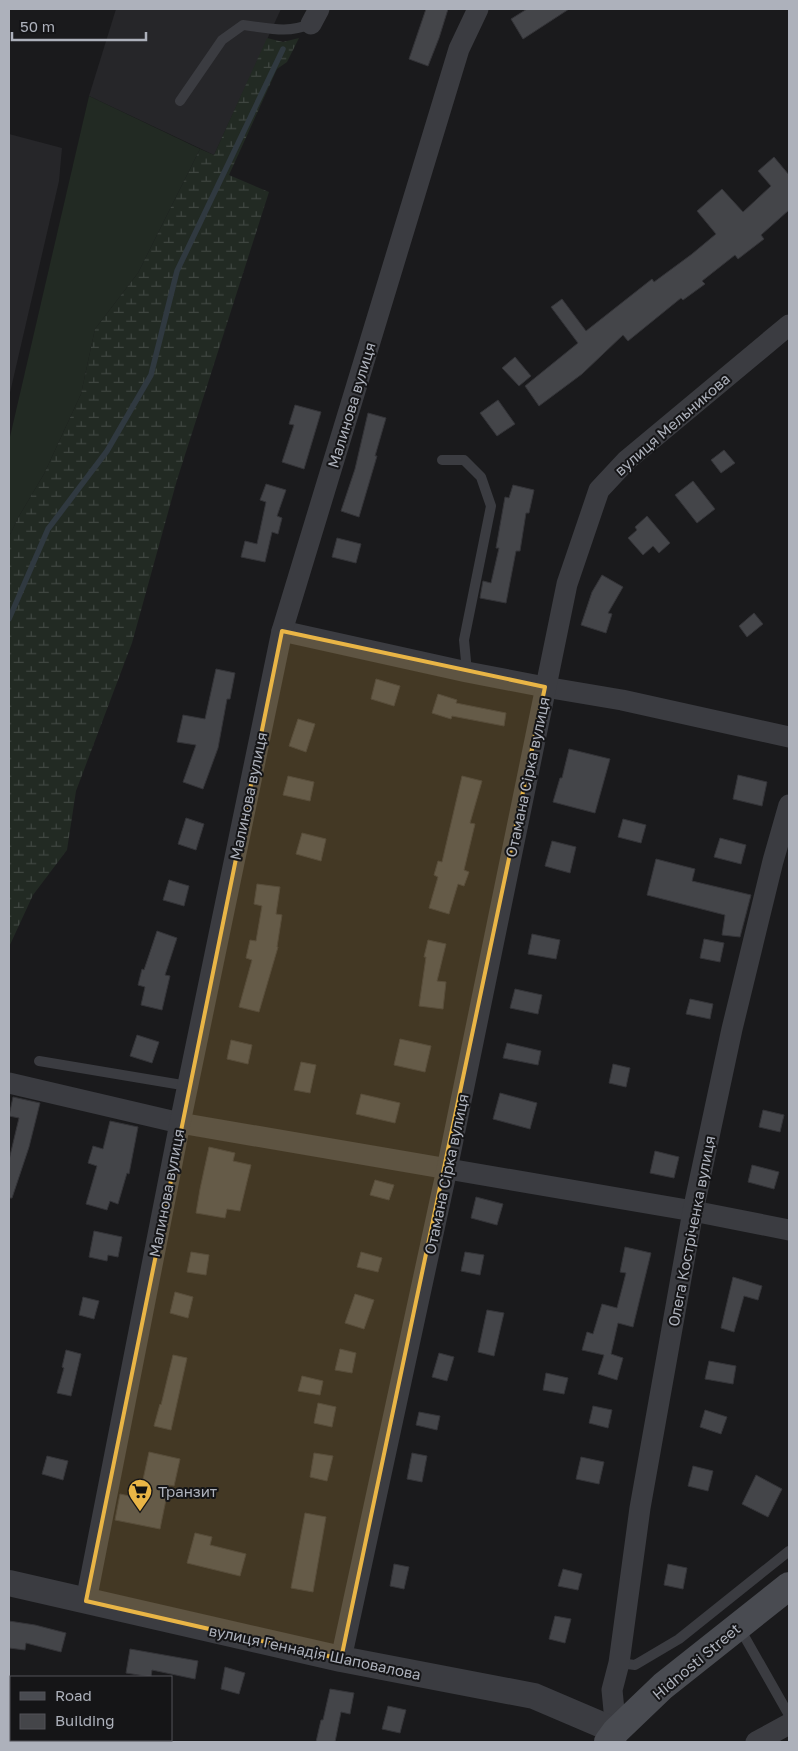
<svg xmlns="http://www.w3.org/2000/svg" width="798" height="1751" font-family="'Golos Text',sans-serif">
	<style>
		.built { fill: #262629 }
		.grass { fill: #222a23 }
		.wetland { fill: url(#wetland-marsh) }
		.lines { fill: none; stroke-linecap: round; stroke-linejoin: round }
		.stream { stroke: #303940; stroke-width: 5.5 }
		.building { fill: #444549; stroke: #343438 }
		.service { stroke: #3b3c41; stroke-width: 10 }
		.minor { stroke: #3b3c41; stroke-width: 21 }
		.tertiary { stroke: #3b3c41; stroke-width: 26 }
		.secondary { stroke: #494b51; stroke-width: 28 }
		.marked { fill: #e9b546; fill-opacity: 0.2; stroke: #e9b546; stroke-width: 4; stroke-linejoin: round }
		.labels { text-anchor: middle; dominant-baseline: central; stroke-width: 4; stroke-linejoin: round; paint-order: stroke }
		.street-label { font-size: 15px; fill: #adb1bb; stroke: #151517 }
		.poi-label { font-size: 15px; fill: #adb1bb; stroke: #151517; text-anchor: start }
	</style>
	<defs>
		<pattern id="wetland-marsh" width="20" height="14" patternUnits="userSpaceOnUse" patternTransform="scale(1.25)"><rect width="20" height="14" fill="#222a23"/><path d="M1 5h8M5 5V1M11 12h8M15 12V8" fill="none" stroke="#3f4641"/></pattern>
	</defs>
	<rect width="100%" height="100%" fill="#1a1a1c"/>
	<!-- built -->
	<g class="built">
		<path d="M 116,9 L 281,9 L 214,155 L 89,96 Z"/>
		<path d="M 9,134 L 62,148 L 59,181 L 9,397 Z"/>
	</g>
	<!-- grass -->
	<path class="grass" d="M 89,96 L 200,149 L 138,273 L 95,329 L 81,394 L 44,474 L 18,518 L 9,537 L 9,441 Z"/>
	<!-- wetland -->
	<path class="wetland" d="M 267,38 L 283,42 L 299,38 L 287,62 L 277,69 L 229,175 L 269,192 L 177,480 L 132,643 L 76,791 L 67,850 L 33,895 L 9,947 L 9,537 L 18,518 L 44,474 L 81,394 L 95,329 L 138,273 L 200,149 L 214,155 Z"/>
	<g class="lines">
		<!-- stream -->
		<path class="stream" d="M 9,619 L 48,529 L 107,451 L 151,375 L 177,271 L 283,49"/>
	</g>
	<!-- building -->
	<g class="building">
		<path d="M 426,9 L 448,9 L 439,38 L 428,66 L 409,59 Z"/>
		<path d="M 527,9 L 569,9 L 523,39 L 511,19 Z"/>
		<path d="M 774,157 L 789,175 L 789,210 L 761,235 L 764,239 L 738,259 L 735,255 L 702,281 L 705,284 L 683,300 L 681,298 L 628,341 L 623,335 L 582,374 L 539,406 L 525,386 L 578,343 L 551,307 L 562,299 L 586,331 L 652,279 L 654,282 L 692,254 L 716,234 L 697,211 L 722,189 L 743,212 L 771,186 L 758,171 Z"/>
		<path d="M 515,357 L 531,376 L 519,386 L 502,368 Z"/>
		<path d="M 498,400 L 515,424 L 497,436 L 480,413 Z"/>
		<path d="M 295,405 L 321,412 L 304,469 L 282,462 L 294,425 L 289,424 Z"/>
		<path d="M 368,413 L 386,418 L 375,456 L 377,456 L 359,517 L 341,511 L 355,469 Z"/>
		<path d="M 724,450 L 735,463 L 721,473 L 711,460 Z"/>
		<path d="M 693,481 L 715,509 L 697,523 L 675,495 Z"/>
		<path d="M 266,484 L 286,490 L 277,516 L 282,518 L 278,534 L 272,532 L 265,562 L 241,557 L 245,541 L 257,544 L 266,502 L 260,500 Z"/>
		<path d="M 513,485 L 534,490 L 529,513 L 526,513 L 520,551 L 516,551 L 506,603 L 480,598 L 483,581 L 491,583 L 499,548 L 496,548 L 505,497 L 509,498 Z"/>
		<path d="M 647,516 L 670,543 L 659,553 L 653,546 L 643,555 L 628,538 L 637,530 L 635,527 Z"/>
		<path d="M 337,538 L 361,544 L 356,563 L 332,557 Z"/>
		<path d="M 602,575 L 623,587 L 608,613 L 612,614 L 606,633 L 581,625 L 592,592 Z"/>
		<path d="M 754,613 L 763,624 L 747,637 L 739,626 Z"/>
		<path d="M 216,669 L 235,673 L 230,699 L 227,699 L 218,748 L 203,789 L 183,782 L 196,745 L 177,742 L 183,715 L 205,719 Z"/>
		<path d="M 376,679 L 400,686 L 394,706 L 371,699 Z"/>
		<path d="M 438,694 L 457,700 L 456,703 L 506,713 L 504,726 L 452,716 L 451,719 L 432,713 Z"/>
		<path d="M 298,719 L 315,724 L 306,752 L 289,746 Z"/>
		<path d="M 569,749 L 610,759 L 595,813 L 553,802 L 560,778 L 562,778 Z"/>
		<path d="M 738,775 L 767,782 L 762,806 L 733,799 Z"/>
		<path d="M 288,776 L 314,782 L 310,801 L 283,795 Z"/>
		<path d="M 462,776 L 482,781 L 470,823 L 475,824 L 464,870 L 469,872 L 464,886 L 458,884 L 449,914 L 429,908 L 438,877 L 434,875 L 438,861 L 442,862 Z"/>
		<path d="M 186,818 L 204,824 L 196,850 L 178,844 Z"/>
		<path d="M 623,819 L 646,825 L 641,843 L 618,837 Z"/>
		<path d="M 302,833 L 326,839 L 321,861 L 296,854 Z"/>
		<path d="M 720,838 L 746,845 L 741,864 L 714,857 Z"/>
		<path d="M 552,841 L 576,847 L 570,873 L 545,866 Z"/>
		<path d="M 656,859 L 695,869 L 692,881 L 751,895 L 740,937 L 722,935 L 725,915 L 647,895 Z"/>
		<path d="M 169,880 L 189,886 L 184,906 L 163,900 Z"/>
		<path d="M 257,884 L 280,887 L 276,914 L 282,915 L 277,947 L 278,947 L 259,1012 L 239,1007 L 252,960 L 246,958 L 250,940 L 256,941 L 262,906 L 254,904 Z"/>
		<path d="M 157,931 L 177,938 L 165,975 L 170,976 L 162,1010 L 141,1005 L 145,987 L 138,985 L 142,969 L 144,970 Z"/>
		<path d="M 532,934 L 560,940 L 556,959 L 528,954 Z"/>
		<path d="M 704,939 L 724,943 L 720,962 L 700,958 Z"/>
		<path d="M 428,940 L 446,944 L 437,981 L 446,982 L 443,1009 L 419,1006 L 426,957 L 424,957 Z"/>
		<path d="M 515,989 L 542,995 L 538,1014 L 510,1008 Z"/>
		<path d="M 690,999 L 713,1004 L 710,1019 L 686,1014 Z"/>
		<path d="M 137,1035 L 159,1042 L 152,1063 L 130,1056 Z"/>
		<path d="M 400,1039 L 431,1046 L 425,1072 L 394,1065 Z"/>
		<path d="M 231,1040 L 252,1045 L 248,1064 L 227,1059 Z"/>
		<path d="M 507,1043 L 541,1051 L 538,1065 L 503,1058 Z"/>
		<path d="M 301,1062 L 316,1065 L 310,1093 L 294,1090 Z"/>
		<path d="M 613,1064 L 630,1068 L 626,1087 L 609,1083 Z"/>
		<path d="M 500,1093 L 537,1103 L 530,1129 L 493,1119 Z"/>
		<path d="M 361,1094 L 400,1103 L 395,1123 L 356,1114 Z"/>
		<path d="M 13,1097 L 40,1103 L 29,1147 L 12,1198 L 9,1198 L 9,1160 L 19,1118 L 9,1116 Z"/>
		<path d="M 763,1110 L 784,1115 L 780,1132 L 759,1127 Z"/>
		<path d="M 110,1121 L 138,1127 L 129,1174 L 127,1173 L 118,1204 L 110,1201 L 107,1210 L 86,1204 L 97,1166 L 88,1163 L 93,1146 L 103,1149 Z"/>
		<path d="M 209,1147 L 235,1153 L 233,1161 L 251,1165 L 240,1211 L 227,1209 L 225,1218 L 196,1213 L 200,1189 Z"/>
		<path d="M 655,1151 L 679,1157 L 674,1178 L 650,1173 Z"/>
		<path d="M 752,1165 L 779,1172 L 774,1189 L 748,1182 Z"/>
		<path d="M 375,1180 L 394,1185 L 389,1200 L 370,1195 Z"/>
		<path d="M 476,1197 L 503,1204 L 497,1225 L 471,1218 Z"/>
		<path d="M 94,1231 L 122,1237 L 118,1257 L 108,1255 L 107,1261 L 89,1257 Z"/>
		<path d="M 625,1247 L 651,1253 L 633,1327 L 618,1323 L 611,1354 L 623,1358 L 617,1380 L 598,1374 L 604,1355 L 582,1350 L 587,1332 L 593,1334 L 602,1304 L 617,1308 L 626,1273 L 620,1272 Z"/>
		<path d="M 191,1252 L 209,1255 L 206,1275 L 187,1272 Z"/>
		<path d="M 361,1252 L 382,1258 L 378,1272 L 357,1267 Z"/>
		<path d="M 465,1252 L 484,1255 L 480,1275 L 461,1271 Z"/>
		<path d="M 733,1277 L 762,1286 L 758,1300 L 744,1296 L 734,1332 L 721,1328 Z"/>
		<path d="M 175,1292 L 193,1297 L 188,1318 L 170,1313 Z"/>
		<path d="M 355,1294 L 374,1300 L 364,1329 L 345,1323 Z"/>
		<path d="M 83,1297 L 99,1301 L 94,1319 L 79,1315 Z"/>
		<path d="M 487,1310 L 504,1313 L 494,1356 L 478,1352 Z"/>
		<path d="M 340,1349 L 356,1353 L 352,1373 L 335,1370 Z"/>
		<path d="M 66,1350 L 81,1354 L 71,1396 L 57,1393 L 64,1368 L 62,1367 Z"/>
		<path d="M 439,1353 L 454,1357 L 447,1381 L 432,1377 Z"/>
		<path d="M 173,1355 L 187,1358 L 171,1430 L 154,1426 L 160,1404 L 161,1405 Z"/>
		<path d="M 709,1361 L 736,1366 L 733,1384 L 705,1379 Z"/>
		<path d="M 546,1373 L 568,1378 L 564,1394 L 543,1390 Z"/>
		<path d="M 302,1376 L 323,1381 L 320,1395 L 298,1391 Z"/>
		<path d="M 318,1403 L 336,1407 L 332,1427 L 314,1423 Z"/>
		<path d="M 593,1406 L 612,1410 L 608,1428 L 589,1423 Z"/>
		<path d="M 705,1410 L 727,1417 L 721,1434 L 700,1427 Z"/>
		<path d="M 419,1412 L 440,1416 L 437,1430 L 416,1425 Z"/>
		<path d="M 149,1452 L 180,1459 L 174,1486 L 169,1485 L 160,1529 L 115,1520 L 120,1494 L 139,1498 Z"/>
		<path d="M 314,1453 L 333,1456 L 327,1481 L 310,1477 Z"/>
		<path d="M 412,1453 L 427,1456 L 422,1482 L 407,1479 Z"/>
		<path d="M 47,1456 L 68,1461 L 63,1480 L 42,1474 Z"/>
		<path d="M 581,1457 L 604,1462 L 599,1484 L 576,1479 Z"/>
		<path d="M 693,1466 L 713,1471 L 708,1491 L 688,1486 Z"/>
		<path d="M 756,1475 L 782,1489 L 768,1517 L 742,1504 Z"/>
		<path d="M 305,1513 L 326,1517 L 313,1592 L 291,1588 Z"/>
		<path d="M 195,1533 L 212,1537 L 210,1545 L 246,1554 L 240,1576 L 187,1563 Z"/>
		<path d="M 394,1564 L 409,1567 L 404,1589 L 390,1586 Z"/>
		<path d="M 668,1564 L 687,1568 L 683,1589 L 664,1585 Z"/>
		<path d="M 563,1569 L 582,1574 L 578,1590 L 558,1586 Z"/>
		<path d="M 555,1616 L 571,1619 L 565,1643 L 549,1639 Z"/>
		<path d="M 9,1621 L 35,1625 L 66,1633 L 61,1652 L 26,1643 L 25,1650 L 9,1648 Z"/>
		<path d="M 130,1649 L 198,1661 L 195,1679 L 152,1670 L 151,1677 L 126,1673 Z"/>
		<path d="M 225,1667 L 245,1673 L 239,1694 L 221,1689 Z"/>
		<path d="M 330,1689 L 354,1693 L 350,1714 L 341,1712 L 335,1742 L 316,1742 L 321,1720 L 323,1720 Z"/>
		<path d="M 388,1706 L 406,1710 L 400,1733 L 382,1729 Z"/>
	</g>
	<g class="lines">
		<!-- service -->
		<g class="service">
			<path d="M 180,101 L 222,40 L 243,25 C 269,28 286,34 311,24"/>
			<path d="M 442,460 L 464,460 L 481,477 L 491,506 L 464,640 L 467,672"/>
			<path d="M 39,1061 L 188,1086"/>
			<path d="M 739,1627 L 789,1715"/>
			<path d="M 619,1663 L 635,1665 L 679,1639 L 789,1551"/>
		</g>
		<!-- minor -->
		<g class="minor">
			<path d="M 311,24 L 319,9"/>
			<path d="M 282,631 L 467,672 L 545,687 L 622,700 L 789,737"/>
			<path d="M 9,1083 L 180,1123 L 693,1211 L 789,1230"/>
			<path d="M 86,1601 L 180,1123 L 282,631 L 459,49 L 478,9"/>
			<path d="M 341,1659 L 447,1169 L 567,584 L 599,490 L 627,460 L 789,325"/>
			<path d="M 607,1736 L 616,1731 L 612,1690 L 619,1663 L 640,1508 L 693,1211 L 732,1029 L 773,861 L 789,805"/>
			<path d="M 756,1742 L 789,1724"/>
		</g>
		<!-- tertiary -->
		<path class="tertiary" d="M 9,1583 L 341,1659 L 534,1696 L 616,1731"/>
		<!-- secondary -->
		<path class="secondary" d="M 608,1742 L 616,1731 L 663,1686 L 789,1586"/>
	</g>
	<!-- marked area -->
	<path class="marked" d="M 282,631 L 545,687 L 341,1659 L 86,1601 Z"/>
	<!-- icons -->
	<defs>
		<symbol id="supermarket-pin" viewBox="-11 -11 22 30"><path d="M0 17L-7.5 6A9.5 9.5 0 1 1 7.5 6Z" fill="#e9b546" stroke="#151517"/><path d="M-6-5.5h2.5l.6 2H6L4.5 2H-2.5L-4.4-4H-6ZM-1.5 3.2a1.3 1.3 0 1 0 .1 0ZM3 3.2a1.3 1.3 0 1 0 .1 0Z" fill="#111"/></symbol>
	</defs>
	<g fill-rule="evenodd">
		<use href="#supermarket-pin" x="126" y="1477" width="28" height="38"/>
	</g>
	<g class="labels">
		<!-- street labels -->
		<g class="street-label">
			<text transform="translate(351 405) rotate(-73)">Малинова вулиця</text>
			<text transform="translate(672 424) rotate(-41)">вулиця Мельникова</text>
			<text transform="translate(527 777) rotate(-78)">Отамана Сірка вулиця</text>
			<text transform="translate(248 796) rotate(-78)">Малинова вулиця</text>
			<text transform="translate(446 1174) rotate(-78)">Отамана Сірка вулиця</text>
			<text transform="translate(166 1193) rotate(-79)">Малинова вулиця</text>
			<text transform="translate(691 1231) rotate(-79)">Олега Костріченка вулиця</text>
			<text transform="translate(315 1652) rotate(12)">вулиця Геннадія Шаповалова</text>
			<text transform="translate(696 1661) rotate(-40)">Hidnosti Street</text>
		</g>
		<!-- poi labels -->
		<g class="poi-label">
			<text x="158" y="1491">Транзит</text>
		</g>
	</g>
	<!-- border -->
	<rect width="798" height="1751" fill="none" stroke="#adb1bb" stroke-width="20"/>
	<!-- legend -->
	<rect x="10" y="1676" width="162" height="65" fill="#151517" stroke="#525359"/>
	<rect x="20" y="1692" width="25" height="8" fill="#494b51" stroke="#525359"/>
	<text x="55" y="1701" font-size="15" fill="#adb1bb">Road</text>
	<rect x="20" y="1714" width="25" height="15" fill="#444549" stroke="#525359"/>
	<text x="55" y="1726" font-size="15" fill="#adb1bb">Building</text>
	<!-- scale -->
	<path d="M12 32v8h134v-8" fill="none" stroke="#adb1bb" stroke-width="2.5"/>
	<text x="20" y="32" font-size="15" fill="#adb1bb" stroke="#151517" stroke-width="4" paint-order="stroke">50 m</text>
</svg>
